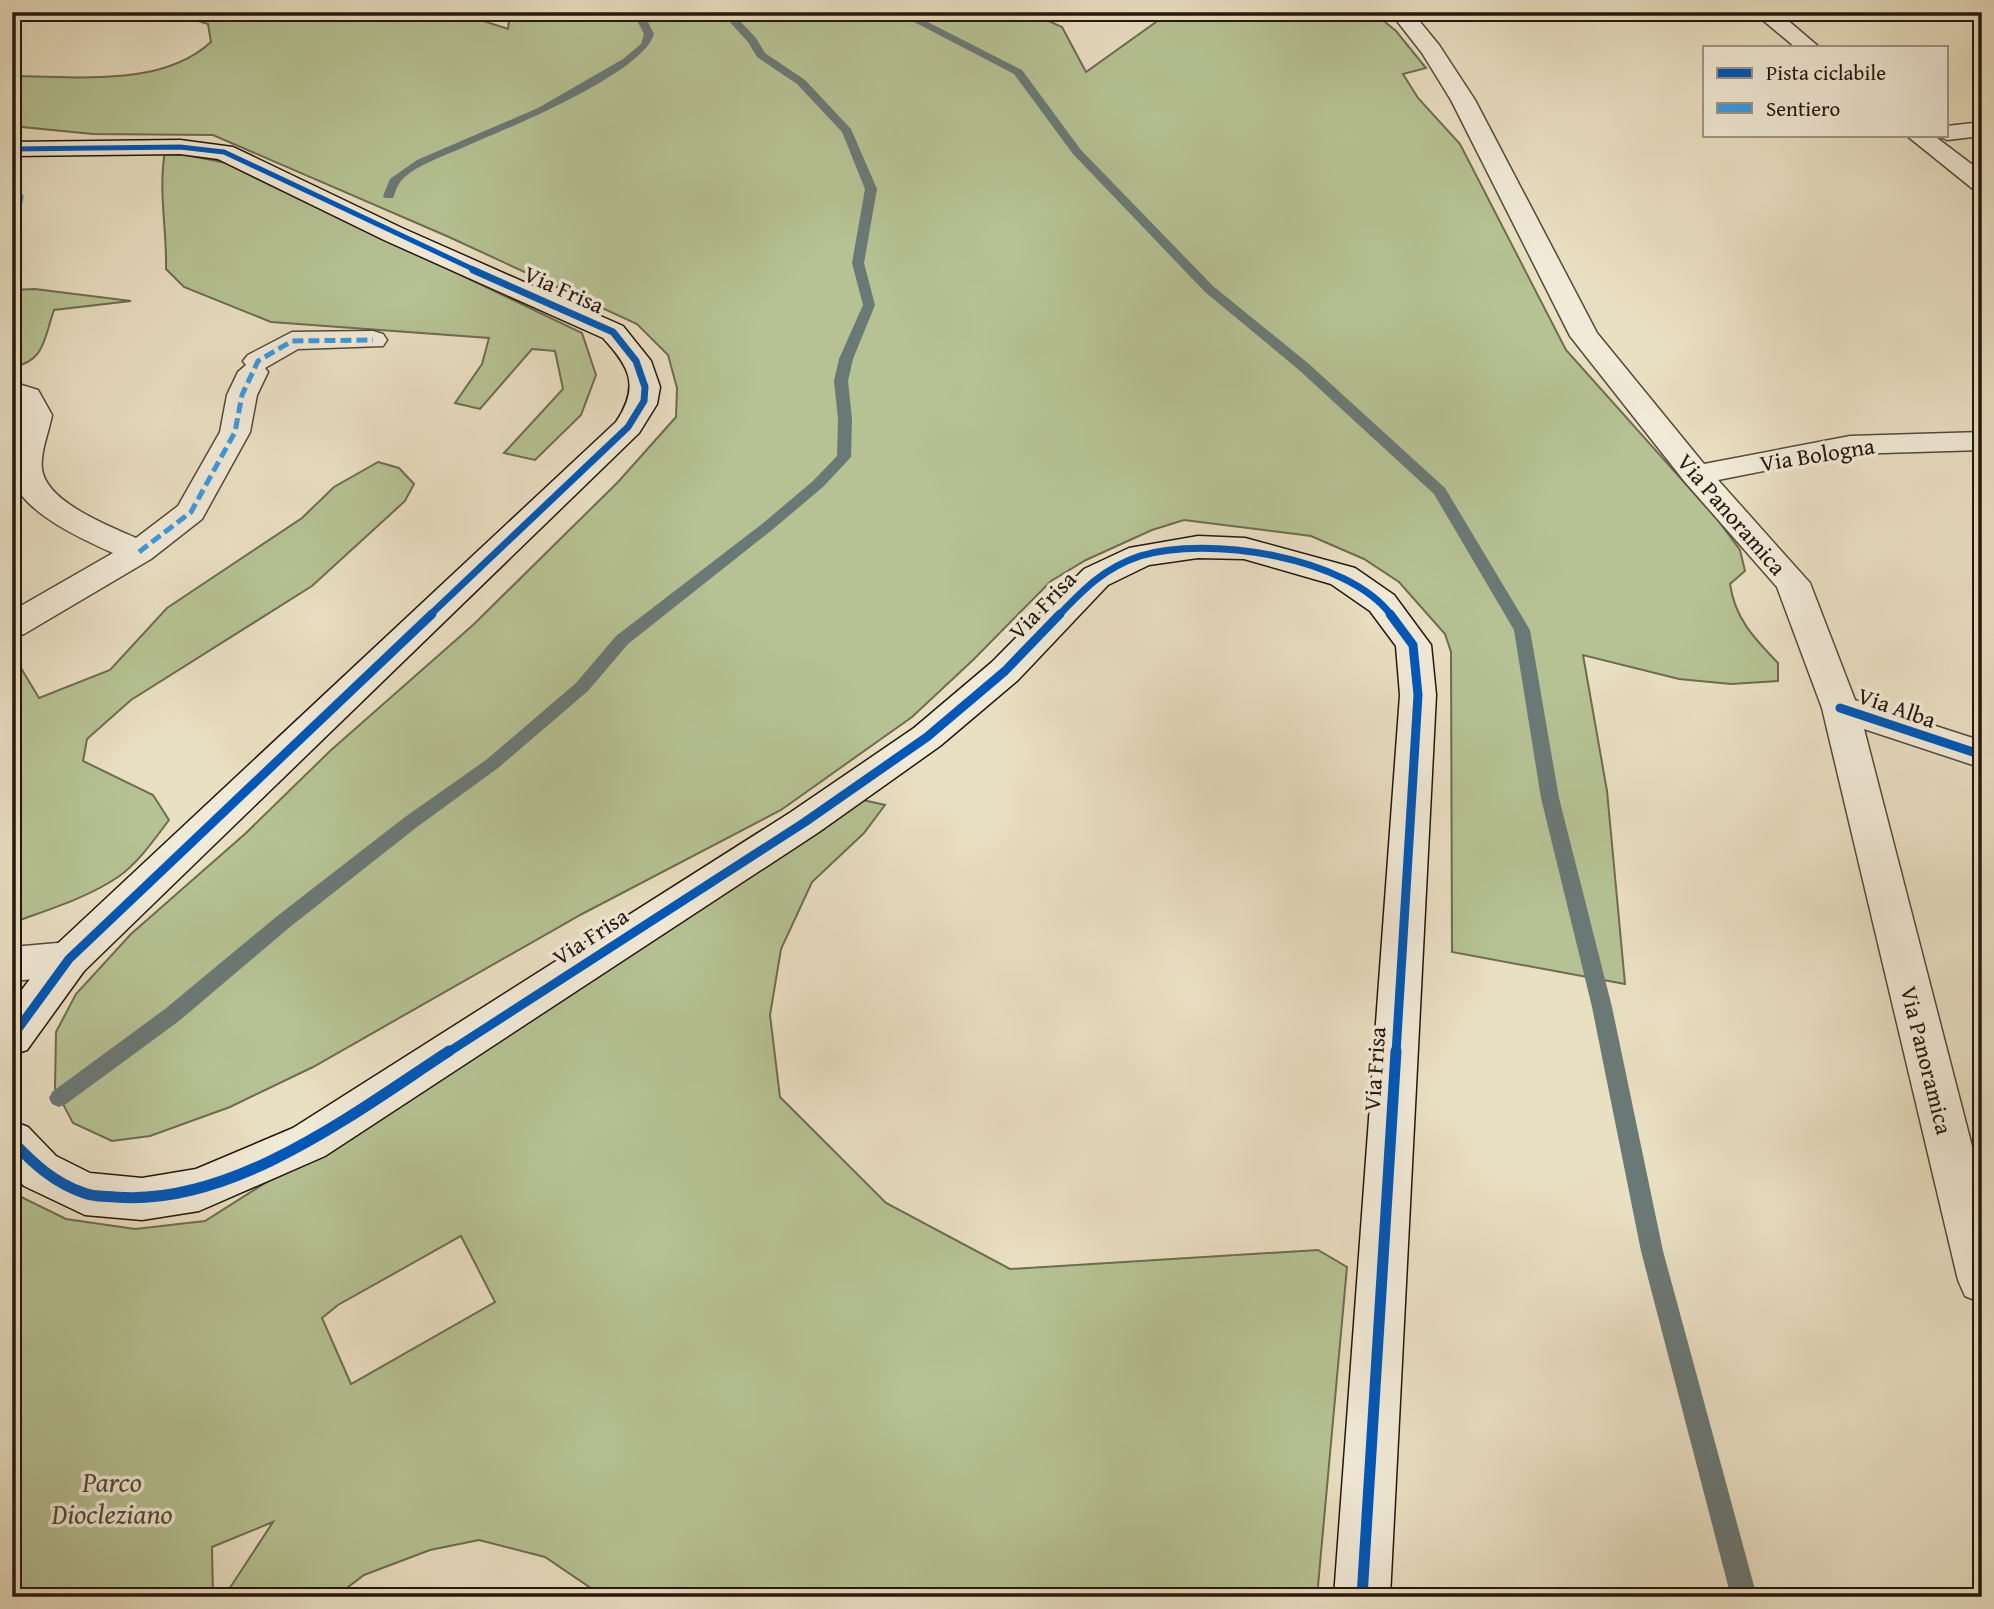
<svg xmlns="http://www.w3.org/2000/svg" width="1994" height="1609" font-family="'Gentium Book Plus',serif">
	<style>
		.green { fill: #b6c294; stroke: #6d6c50; stroke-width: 2; fill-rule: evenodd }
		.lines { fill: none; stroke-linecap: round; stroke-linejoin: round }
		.stream { fill: #6b7976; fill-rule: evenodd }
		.street-casing { stroke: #55493a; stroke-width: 3 }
		.secondary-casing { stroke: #24170d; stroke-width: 3 }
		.street { fill: #f1ead7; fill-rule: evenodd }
		.secondary { fill: #f1ead7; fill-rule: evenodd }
		.quiet-far1 { stroke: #3c9ade; stroke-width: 4.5; stroke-dasharray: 9 4.5; stroke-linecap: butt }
		.quiet { stroke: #3c9ade; stroke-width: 5; stroke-dasharray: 11 5; stroke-linecap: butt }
		.cycleway-far3-casing { stroke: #f1ead7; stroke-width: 8 }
		.cycleway-far2-casing { stroke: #f1ead7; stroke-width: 10 }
		.cycleway-far1-casing { stroke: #f1ead7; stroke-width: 13 }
		.cycleway-casing { stroke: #f1ead7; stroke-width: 16 }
		.cycleway-far3 { stroke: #0057b8; stroke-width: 5 }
		.cycleway-far2 { stroke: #0057b8; stroke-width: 7 }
		.cycleway-far1 { stroke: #0057b8; stroke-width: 9 }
		.cycleway { stroke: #0057b8; stroke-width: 11 }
		.labels { text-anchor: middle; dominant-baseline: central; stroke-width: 7; stroke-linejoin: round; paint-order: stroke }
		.street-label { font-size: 23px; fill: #24170d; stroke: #f1ead7 }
		.near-park-label { font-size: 28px; font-style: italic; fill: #504a36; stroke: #f1ead7 }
	</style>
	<rect width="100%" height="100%" fill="#e9dfc2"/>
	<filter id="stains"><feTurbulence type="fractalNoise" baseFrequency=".00286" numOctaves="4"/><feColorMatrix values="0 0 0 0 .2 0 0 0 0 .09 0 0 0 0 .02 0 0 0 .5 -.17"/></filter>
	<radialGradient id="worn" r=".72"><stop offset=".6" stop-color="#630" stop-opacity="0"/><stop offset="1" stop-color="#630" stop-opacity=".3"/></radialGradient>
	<!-- green -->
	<g class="green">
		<path d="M 169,12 L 459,13 L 508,29 L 510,12 L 1029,12 L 1062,27 L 1086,72 L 1170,12 L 1295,12 L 1302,18 L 1374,13 L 1396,31 L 1426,68 L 1403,74 L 1418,98 L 1460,144 L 1566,350 L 1717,519 L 1740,550 L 1745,571 L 1730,584 C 1735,619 1755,639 1778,663 L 1778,681 L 1731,684 L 1679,679 L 1583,655 L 1607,791 L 1625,984 L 1452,952 L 1451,652 L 1445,634 L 1399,582 L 1364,559 L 1311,536 L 1184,520 L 1152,530 L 1086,560 L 1051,581 L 973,660 L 912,717 L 781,810 L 582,914 L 313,1067 L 230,1107 L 150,1136 L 112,1141 L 73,1123 L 55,1089 L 56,1032 L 76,994 L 131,934 L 246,833 L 330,751 L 473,625 L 618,482 L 676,417 L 677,388 L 668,355 L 637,324 L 449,237 L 213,135 L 93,134 L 12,126 L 12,76 C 76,76 161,88 211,42 L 208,24 Z"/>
		<path d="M 165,151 L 227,163 L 582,333 L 596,375 L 581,415 L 535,460 L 504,453 L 563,389 L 555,351 L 532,349 L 480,409 L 455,403 L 482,364 L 489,338 L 271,322 L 184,287 L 166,269 C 167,229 158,191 165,151 Z"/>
		<path d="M 35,289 L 131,301 L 54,310 C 44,338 45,362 12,367 L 12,290 Z"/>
		<path d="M 378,462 L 399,468 L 414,484 L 405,501 L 312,586 L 131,700 L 87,739 L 83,761 L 153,795 L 169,820 C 154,840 138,863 118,877 C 87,898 47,910 12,923 L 12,653 L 39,698 L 110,670 L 167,608 L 302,518 L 334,487 Z"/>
		<path d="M 854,798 L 885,805 L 864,833 L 812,882 L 781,949 L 770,1015 L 780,1097 L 886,1203 L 1010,1269 L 1318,1250 L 1347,1267 L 1317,1597 L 604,1597 L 545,1557 L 479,1540 L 430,1550 L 364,1575 L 335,1597 L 224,1597 L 273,1522 L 212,1547 L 213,1597 L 12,1597 L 12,1189 L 19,1196 L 66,1219 L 135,1229 L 205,1221 L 420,1085 ZM 461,1236 L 495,1302 L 351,1384 L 322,1318 L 338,1305 Z"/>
	</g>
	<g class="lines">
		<!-- stream -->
		<g class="stream">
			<path d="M 633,12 L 643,12 L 654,34 C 643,74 504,130 464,147 C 447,155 409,167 399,184 C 396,188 395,194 393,198 L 385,198 L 383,196 L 390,179 L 417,160 L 538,108 L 623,59 L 641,44 L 644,34 Z"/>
			<path d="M 727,12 L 737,12 L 738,19 L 756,38 L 765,53 L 805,80 L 851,129 L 877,189 L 864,263 L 875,305 L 853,359 L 848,381 L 852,419 L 851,457 L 823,487 L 772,530 L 628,644 L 588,691 L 498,768 L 417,827 L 290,927 L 179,1021 L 66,1104 L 59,1107 L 52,1104 L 49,1098 L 52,1092 L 165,1009 L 276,917 L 405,817 L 486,760 L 576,683 L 616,636 L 762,524 L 813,481 L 837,456 L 838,419 L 834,381 L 839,359 L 863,305 L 852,263 L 865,189 L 842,132 L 797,84 L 757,57 L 748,42 L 728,20 Z"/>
			<path d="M 895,12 L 908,12 L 1022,70 L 1081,150 L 1213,286 L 1309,364 L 1445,488 L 1530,630 L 1559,798 L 1612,1007 L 1663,1251 L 1757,1597 L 1731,1597 L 1641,1251 L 1592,1007 L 1541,798 L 1514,630 L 1434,494 L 1299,370 L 1205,292 L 1073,154 L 1014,74 Z"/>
		</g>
		<defs>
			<g id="street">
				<path d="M 1390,12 L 1412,12 L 1439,45 L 1475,100 L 1597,333 L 1704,464 L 1850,436 L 1982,432 L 1982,450 L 1850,454 L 1718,480 L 1810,583 L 1855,700 L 1982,741 L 1982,768 L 1864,729 L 1982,1185 L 1982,1303 L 1965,1296 L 1958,1280 L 1822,708 L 1777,587 L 1685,482 L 1570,336 L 1451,100 L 1422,53 Z"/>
				<path d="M 1753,12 L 1778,12 L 1819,47 L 1795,47 Z"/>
				<path d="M 1982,122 L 1982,136 L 1947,140 L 1936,135 L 1947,135 L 1947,126 Z"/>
				<path d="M 1906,135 L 1933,135 L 1982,172 L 1982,192 L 1973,189 Z"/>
				<path d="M 373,331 L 383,334 L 387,340 L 383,346 L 298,349 L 265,368 L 268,372 L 257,395 L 250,432 L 202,519 L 151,559 L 24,634 L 12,638 L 12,611 L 113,553 C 84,540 16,510 12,474 C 10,453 18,435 22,415 L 12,401 L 12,382 L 38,390 L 52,415 C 49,432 40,452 42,469 C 46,502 109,526 136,538 L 178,506 L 220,432 L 227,395 L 238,372 L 246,365 L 243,361 L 248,355 L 292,332 Z"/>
				<path d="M 69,942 L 84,947 L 90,959 L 84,971 L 69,976 L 12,981 L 12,947 Z"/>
			</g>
			<g id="secondary">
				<path d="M 180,140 L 233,147 L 402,228 L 623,326 L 651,361 L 660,387 L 657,404 L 639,433 L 84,971 L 27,1050 L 12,1055 L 12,1003 L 54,947 L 616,422 C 640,386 630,367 603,338 L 384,240 L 218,159 L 180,154 L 12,156 L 12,142 Z"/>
				<path d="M 1198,536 L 1245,538 L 1355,568 L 1394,595 L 1425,637 L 1431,645 L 1436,695 L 1390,1597 L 1334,1597 L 1400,695 L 1396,646 L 1370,611 L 1331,584 L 1244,559 L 1198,558 L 1149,565 L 1108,585 L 1018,680 L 940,746 L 819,832 L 325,1156 L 199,1211 L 142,1220 L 85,1215 L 24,1186 L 12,1173 L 12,1121 L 28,1127 L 56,1156 L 90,1173 L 142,1178 L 196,1169 L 293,1128 L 791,812 L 914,728 L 992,662 L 1084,569 L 1129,548 Z"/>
			</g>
		</defs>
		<!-- street casing -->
		<use href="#street" class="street-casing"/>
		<!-- secondary casing -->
		<use href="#secondary" class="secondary-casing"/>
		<!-- street -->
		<use href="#street" class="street"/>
		<!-- secondary -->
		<use href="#secondary" class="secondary"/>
		<!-- quiet-far1 -->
		<path class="quiet-far1" d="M 12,192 L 22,191 L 17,227 L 12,228"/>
		<!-- quiet -->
		<path class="quiet" d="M 139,552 L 191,512 L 235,432 L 242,395 L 258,361 L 292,341 L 373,340"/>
		<defs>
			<path id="cycleway-far3" d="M 12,149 L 180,147 L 224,152 L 477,271"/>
			<g id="cycleway-far2">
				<path d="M 430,615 L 628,427 L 644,401 L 645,387 L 636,361 L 613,332 L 473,270"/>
				<path d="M 1059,615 C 1084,589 1104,568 1140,556 C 1208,535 1348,557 1391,615"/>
			</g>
			<g id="cycleway-far1">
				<path d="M 1390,614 L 1413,645 L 1418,695 L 1396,1053"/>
				<path d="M 1840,708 L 1982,755"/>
				<path d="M 12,1037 L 69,959 L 432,614"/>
				<path d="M 447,1053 L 805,822 L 927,737 L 1005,671 L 1060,614"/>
			</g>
			<g id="cycleway">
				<path d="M 12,1141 C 33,1163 54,1183 84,1193 C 93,1197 106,1196 115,1197 C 232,1207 356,1112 449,1051"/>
				<path d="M 1362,1597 L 1396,1051"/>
			</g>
		</defs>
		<!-- cycleway-far3 casing -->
		<use href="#cycleway-far3" class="cycleway-far3-casing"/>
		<!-- cycleway-far2 casing -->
		<use href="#cycleway-far2" class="cycleway-far2-casing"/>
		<!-- cycleway-far1 casing -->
		<use href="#cycleway-far1" class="cycleway-far1-casing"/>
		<!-- cycleway casing -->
		<use href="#cycleway" class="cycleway-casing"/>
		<!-- cycleway-far3 -->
		<use href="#cycleway-far3" class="cycleway-far3"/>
		<!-- cycleway-far2 -->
		<use href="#cycleway-far2" class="cycleway-far2"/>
		<!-- cycleway-far1 -->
		<use href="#cycleway-far1" class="cycleway-far1"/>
		<!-- cycleway -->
		<use href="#cycleway" class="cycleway"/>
	</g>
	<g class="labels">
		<!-- street labels -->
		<g class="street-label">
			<text transform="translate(564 289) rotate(24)">Via Frisa</text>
			<text transform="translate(1817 454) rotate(-9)">Via Bologna</text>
			<text transform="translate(1732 514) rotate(49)">Via Panoramica</text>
			<text transform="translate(1042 605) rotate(-46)">Via Frisa</text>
			<text transform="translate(1897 707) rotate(19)">Via Alba</text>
			<text transform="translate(590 936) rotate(-33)">Via Frisa</text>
			<text transform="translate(1927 1060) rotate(76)">Via Panoramica</text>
			<text transform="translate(1374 1069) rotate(-86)">Via Frisa</text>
		</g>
		<!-- near-park labels -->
		<g class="near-park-label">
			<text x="112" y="1481">Parco<tspan x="112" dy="32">Diocleziano</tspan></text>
		</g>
	</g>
	<!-- margin -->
	<rect width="1994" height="1609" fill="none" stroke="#e9dfc2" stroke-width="42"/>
	<rect x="14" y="14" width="1966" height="1581" fill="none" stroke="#24170d" stroke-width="3.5"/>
	<rect x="21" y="21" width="1952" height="1567" fill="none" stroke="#24170d" stroke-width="2"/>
	<!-- legend -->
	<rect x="1703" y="46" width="245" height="91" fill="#f1ead7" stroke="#9f9686" stroke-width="2"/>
	<rect x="1717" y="68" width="35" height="10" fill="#0057b8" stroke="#9f9686" stroke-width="2"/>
	<text x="1766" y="80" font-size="21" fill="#24170d">Pista ciclabile</text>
	<rect x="1717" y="103" width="35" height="10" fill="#3c9ade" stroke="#9f9686" stroke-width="2"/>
	<text x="1766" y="116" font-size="21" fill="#24170d">Sentiero</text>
	<rect width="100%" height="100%" filter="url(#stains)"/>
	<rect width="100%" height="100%" fill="url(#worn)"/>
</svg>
